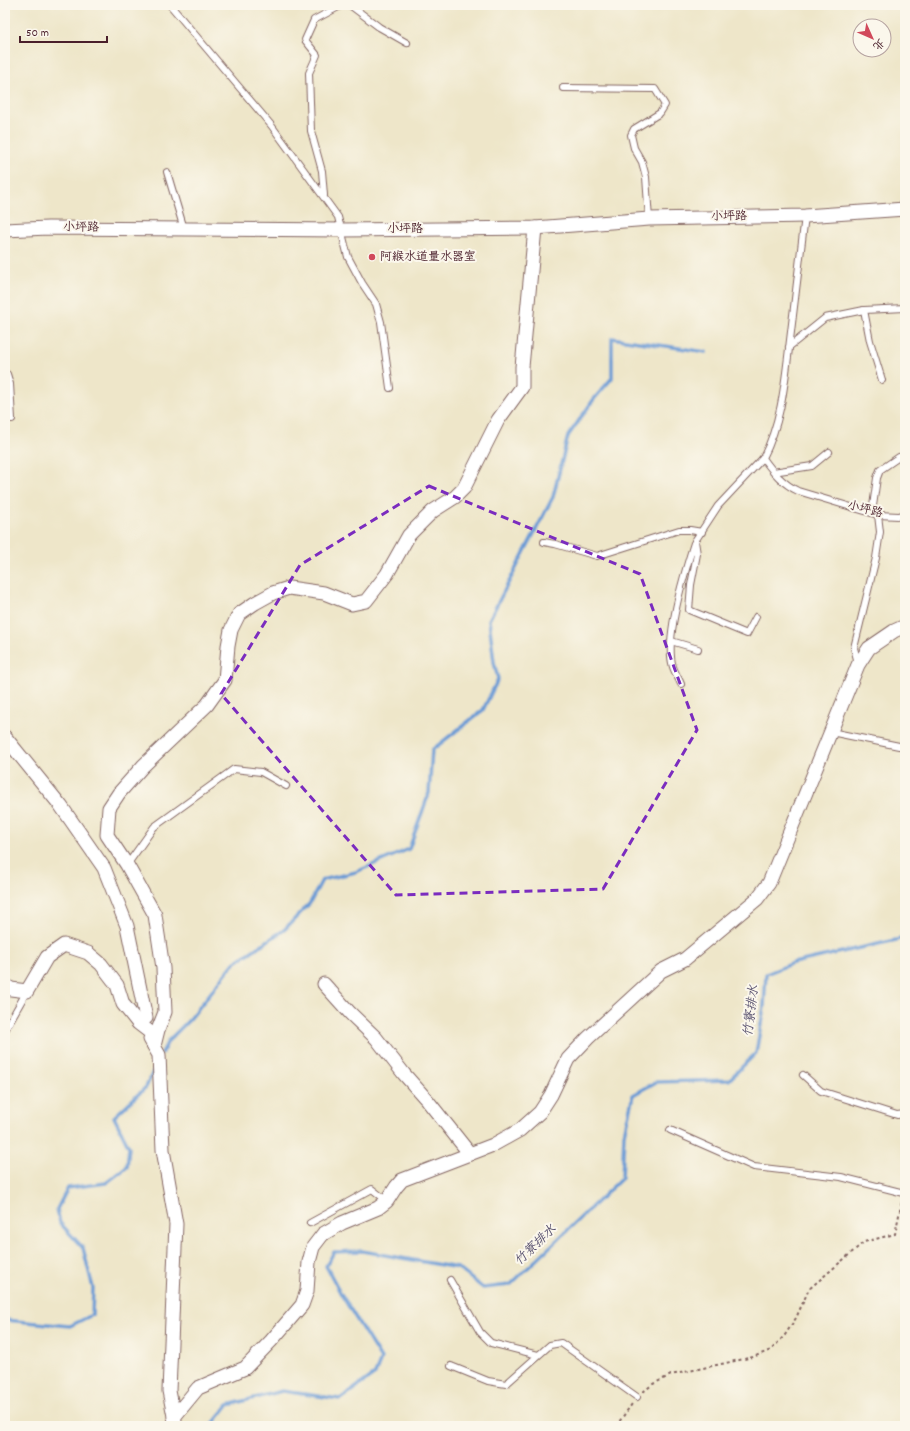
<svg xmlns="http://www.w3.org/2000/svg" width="910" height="1431" font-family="Dekko,'LXGW WenKai TC',sans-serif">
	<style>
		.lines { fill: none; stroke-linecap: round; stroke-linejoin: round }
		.stream { stroke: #6d9cd5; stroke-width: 3.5 }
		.lane-casing { stroke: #836562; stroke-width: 8 }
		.street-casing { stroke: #836562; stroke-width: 15 }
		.path { stroke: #836562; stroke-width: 2; stroke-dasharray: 3 3; stroke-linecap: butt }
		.lane { stroke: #fff; stroke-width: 6 }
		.street { stroke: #fff; stroke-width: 13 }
		.marked { fill: none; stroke: #7b2cbf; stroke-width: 3; stroke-dasharray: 8 5; stroke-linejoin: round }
		.poi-dot { fill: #d1495b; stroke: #fbf7ec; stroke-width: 1.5 }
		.labels { text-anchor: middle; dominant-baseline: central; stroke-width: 4; stroke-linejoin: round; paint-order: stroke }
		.street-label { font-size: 12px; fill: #4a1f2b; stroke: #fbf7ec }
		.poi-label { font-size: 12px; fill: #4a1f2b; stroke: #fbf7ec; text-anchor: start }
		.water-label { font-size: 13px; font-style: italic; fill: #58516f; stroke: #fbf7ec }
	</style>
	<rect width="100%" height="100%" fill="#fbf7ec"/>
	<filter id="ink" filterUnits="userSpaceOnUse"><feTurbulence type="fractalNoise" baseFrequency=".025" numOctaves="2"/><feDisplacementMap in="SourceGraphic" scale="8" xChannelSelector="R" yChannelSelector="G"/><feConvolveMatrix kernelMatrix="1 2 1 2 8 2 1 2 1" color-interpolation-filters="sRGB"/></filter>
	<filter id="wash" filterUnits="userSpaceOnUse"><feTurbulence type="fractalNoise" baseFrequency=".012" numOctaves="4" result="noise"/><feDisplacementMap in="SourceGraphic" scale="16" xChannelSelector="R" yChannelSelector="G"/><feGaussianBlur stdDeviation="0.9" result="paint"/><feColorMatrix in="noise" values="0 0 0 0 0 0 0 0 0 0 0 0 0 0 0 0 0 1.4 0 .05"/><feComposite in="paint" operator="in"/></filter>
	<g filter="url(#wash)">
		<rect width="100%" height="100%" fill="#eee6c9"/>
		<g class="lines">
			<!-- stream -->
			<g class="stream">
				<path d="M 162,1053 L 168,1041 L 190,1019 L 234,963 L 284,930 L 310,903 L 322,880 L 356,872 L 409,849 L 429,793 L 432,750 L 483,710 L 498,679 L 494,662 L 489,620 L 553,497 L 568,436 L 594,399 L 612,378 L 612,338 L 706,352"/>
				<path d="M 5,1320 L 70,1326 L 92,1315 L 93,1288 L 83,1248 L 60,1223 L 57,1209 L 68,1188 L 106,1183 L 127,1167 L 129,1147 L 114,1117 L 146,1087 L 155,1068"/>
				<path d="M 213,1426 L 212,1425 L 228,1405 L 282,1391 L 340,1399 L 375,1374 L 381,1359 L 341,1294 L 326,1266 L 334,1252 L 362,1251 L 458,1268 L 483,1288 L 510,1285 L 622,1178 L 624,1134 L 633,1095 L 656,1082 L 729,1080 L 756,1053 L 764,1007 L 766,974 L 793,963 L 905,938"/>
			</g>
		</g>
	</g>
	<g filter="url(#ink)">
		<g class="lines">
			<defs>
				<g id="lane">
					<path d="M 170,5 L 271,125 L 338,217 L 348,257 L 362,283 L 376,304 L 381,322 L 390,388"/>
					<path d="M 350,5 L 379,27 L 407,43"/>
					<path d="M 563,88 L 655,89 L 665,105 L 660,113 L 634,129 L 631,135 L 634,148 L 642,162 L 646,177 L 649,219"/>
					<path d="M 167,172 L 184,229"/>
					<path d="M 324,195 L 322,171 L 311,131 L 309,73 L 317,55 L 305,40 L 314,20 L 342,5"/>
					<path d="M 805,216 C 800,257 795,299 790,340 C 785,381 782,421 763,458 C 773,472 783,484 798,491 L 878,515 L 899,516 L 905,514"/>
					<path d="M 864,310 L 870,341 L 882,380"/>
					<path d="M 789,347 L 825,318 L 864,310 L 905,308"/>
					<path d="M 5,373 L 7,374 L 10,384 L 12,419"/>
					<path d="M 773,472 L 812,466 L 829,452"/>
					<path d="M 872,513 L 877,478 L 880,470 L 899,457"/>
					<path d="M 544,542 L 555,544 L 597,556 L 679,530 L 690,530 L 702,532"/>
					<path d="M 756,617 L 747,634 L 689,610 L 691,585 L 697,554 L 695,541 L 718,506 L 763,458"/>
					<path d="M 671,641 L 698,649"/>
					<path d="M 858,663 L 854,648 L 876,558 L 880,532 L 878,515"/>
					<path d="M 681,684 C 679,679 675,673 673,667 C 664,640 685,571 694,543"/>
					<path d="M 831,732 L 899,746"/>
					<path d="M 127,865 L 154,827 L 234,769 L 261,772 L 286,786"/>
					<path d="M 5,1030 L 27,991"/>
					<path d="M 803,1075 L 821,1091 L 897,1115 L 905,1114"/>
					<path d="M 670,1130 L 754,1167 L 841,1177 L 904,1193"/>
					<path d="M 310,1223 L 372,1189 L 387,1201"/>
					<path d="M 450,1280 L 480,1332 L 491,1343 L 538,1355"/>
					<path d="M 451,1366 L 488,1381 L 506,1384 L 550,1345 L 561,1343 L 637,1397"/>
				</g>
				<g id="street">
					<path d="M 5,230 L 48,228 L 342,230 L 535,228 L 649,219 L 805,216 L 905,209"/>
					<path d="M 5,737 L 61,806 L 104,868 L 127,926 L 146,1018"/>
					<path d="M 324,984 L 350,1013 L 376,1038 L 404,1074 L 427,1100 L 470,1154"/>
					<path d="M 5,985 L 11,989 L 27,991 L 47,957 L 64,945 L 88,953 L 101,964 L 117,985 L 123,1004 L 138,1023 L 151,1033 L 154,1046"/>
					<path d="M 150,1039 L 159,1055 L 163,1150 L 176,1224 L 169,1391 L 176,1426"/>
					<path d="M 154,1046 L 158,1030 L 165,1012 L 163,968 L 155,915 L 127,865 L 107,835 L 109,808 L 119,793 L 143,766 L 207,705 L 225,680 L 228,646 L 231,630 L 239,614 L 255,603 L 273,593 L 289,588 L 324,593 L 352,604 L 366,601 L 387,574 L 409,535 L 433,511 L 455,497 L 464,488 L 498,420 L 522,387 L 522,367 L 535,228"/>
					<path d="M 174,1417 L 198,1388 L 245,1368 L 271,1341 L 302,1305 L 307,1291 L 309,1262 L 313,1247 L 323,1234 L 342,1223 L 378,1208 L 387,1201 L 396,1187 L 402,1180 L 493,1145 L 520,1130 L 540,1112 L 551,1095 L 568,1059 L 588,1038 L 661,971 L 685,959 L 757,899 L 769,883 L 858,665 L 869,648 L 894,631 L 905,626"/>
				</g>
			</defs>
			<!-- lane casing -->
			<use href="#lane" class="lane-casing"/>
			<!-- street casing -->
			<use href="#street" class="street-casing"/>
			<!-- path -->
			<g class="path">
				<path d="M 643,1392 L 653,1384 L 671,1375 L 753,1357 L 771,1350 L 785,1335 L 796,1318 L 809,1289 L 864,1242 L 895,1234 L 902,1201"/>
				<path d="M 616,1426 L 632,1404"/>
			</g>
			<!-- lane -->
			<use href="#lane" class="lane"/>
			<!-- street -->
			<use href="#street" class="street"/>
		</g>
	</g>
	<!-- marked area -->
	<path class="marked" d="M 429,486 L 640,574 L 697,730 L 603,889 L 396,895 L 221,694 L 300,565 Z"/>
	<!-- markers -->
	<circle class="poi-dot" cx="372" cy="257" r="4"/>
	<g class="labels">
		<!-- street labels -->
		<g class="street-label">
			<text transform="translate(729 217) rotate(-1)">小坪路</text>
			<text transform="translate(81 228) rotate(1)">小坪路</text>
			<text x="405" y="229">小坪路</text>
			<text transform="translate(865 510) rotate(14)">小坪路</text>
		</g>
		<!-- poi labels -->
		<g class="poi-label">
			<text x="380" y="257">阿緱水道量水器室</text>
		</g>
		<!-- water labels -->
		<g class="water-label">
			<text transform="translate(752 1011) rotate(-83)">竹寮排水</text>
			<text transform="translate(536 1246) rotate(-44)">竹寮排水</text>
		</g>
	</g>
	<!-- margin -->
	<rect width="910" height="1431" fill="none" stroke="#fbf7ec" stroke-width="20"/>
	<!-- north arrow -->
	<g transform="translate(872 38) rotate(135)"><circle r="19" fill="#fbf7ec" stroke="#b4a19f"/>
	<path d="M0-3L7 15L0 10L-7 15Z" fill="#d1495b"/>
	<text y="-6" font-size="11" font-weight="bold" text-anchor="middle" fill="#4a1f2b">北</text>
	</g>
	<!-- scale -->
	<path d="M20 36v6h87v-6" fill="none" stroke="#4a1f2b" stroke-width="2"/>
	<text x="26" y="36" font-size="12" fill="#4a1f2b" stroke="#fbf7ec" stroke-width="3" paint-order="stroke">50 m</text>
</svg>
